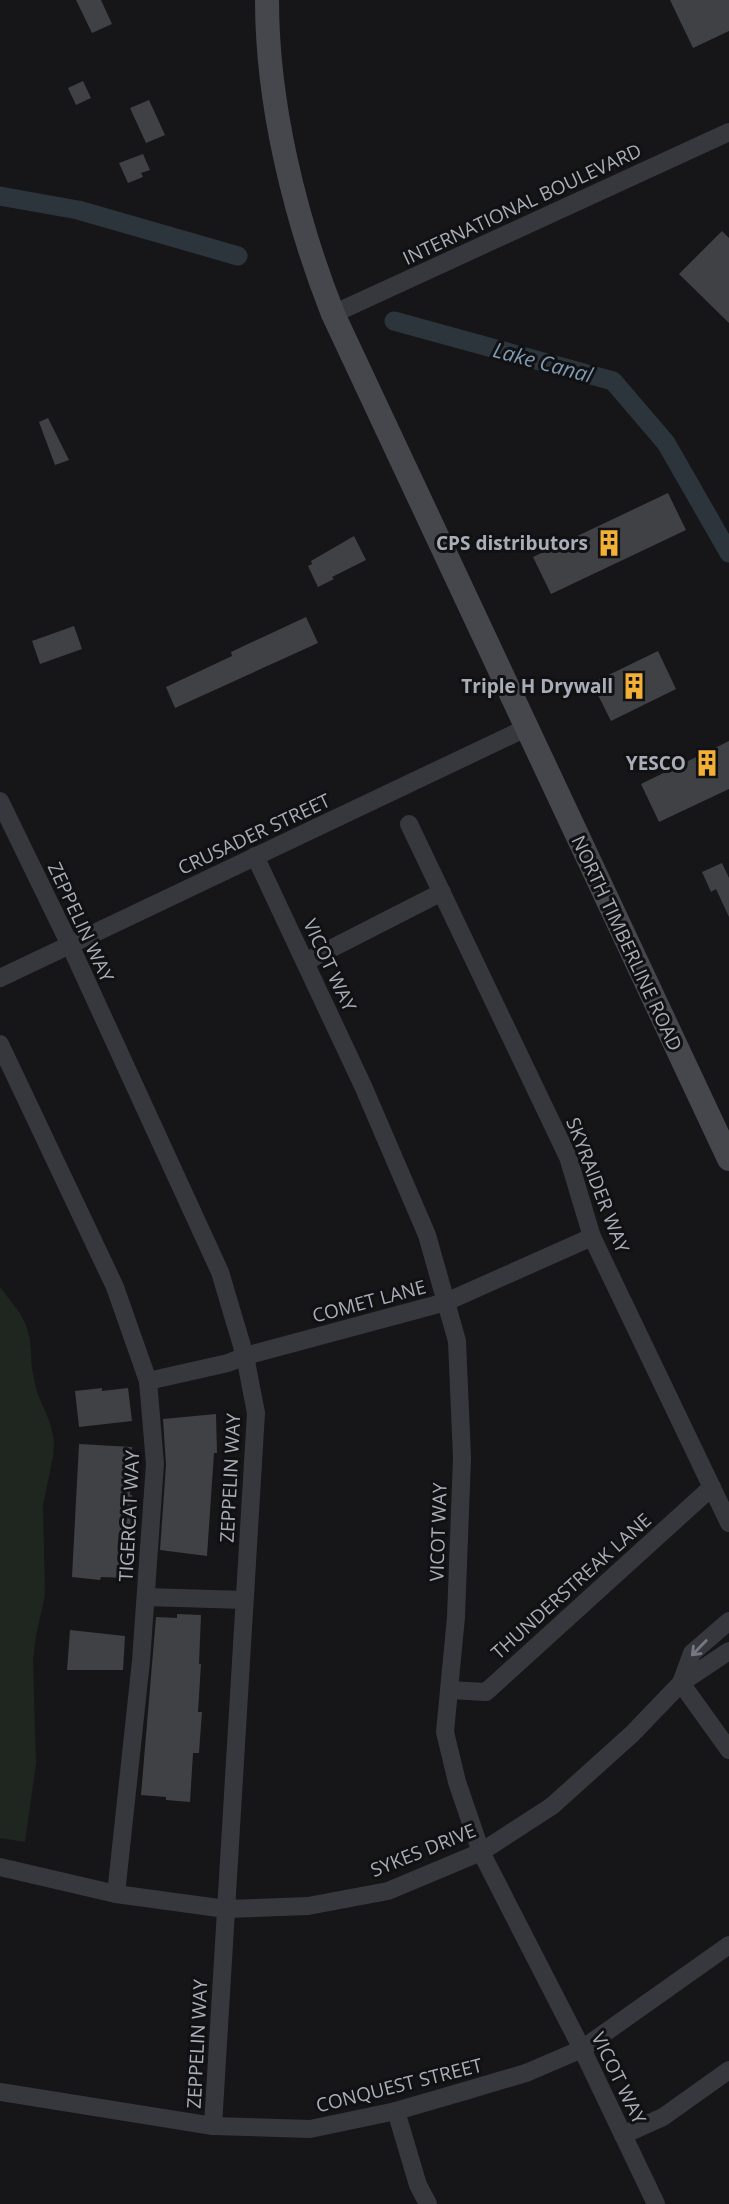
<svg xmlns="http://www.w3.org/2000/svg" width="729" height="2204" font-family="'Open Sans',sans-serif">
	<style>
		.green { fill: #1e261f }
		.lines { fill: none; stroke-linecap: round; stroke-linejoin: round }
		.canal { stroke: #2c353c; stroke-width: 19 }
		.building { fill: #404145 }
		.street { stroke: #37383d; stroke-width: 18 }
		.secondary { stroke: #45474d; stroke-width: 24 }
		.oneway { stroke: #757881 }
		.labels { text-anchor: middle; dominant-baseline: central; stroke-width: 6; stroke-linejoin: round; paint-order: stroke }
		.street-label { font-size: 19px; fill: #a8adb8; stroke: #111113 }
		.poi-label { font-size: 19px; font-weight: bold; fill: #a8adb8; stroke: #111113; text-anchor: end }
		.water-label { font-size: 21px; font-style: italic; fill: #7f9bb3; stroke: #111113 }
	</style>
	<rect width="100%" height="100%" fill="#161618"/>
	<!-- green -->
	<path class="green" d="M 0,1287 L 19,1312 L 25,1323 L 30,1339 L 32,1369 L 37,1392 L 50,1423 L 54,1440 L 53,1457 L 43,1505 L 45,1595 L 36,1636 L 33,1659 L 36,1764 L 25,1842 L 0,1838 Z"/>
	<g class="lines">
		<!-- canal -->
		<g class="canal">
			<path d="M 0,196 L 78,210 L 238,256"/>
			<path d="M 394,321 L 613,381 L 666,443 L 729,553"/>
		</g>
	</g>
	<!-- building -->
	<g class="building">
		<path d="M 76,0 L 101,0 L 112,24 L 92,33 Z"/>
		<path d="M 670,0 L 729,0 L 729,31 L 693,48 Z"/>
		<path d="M 83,81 L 91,98 L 76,105 L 68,88 Z"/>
		<path d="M 149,100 L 165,135 L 146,143 L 130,108 Z"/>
		<path d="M 143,154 L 150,170 L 141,173 L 143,177 L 128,183 L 119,163 Z"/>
		<path d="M 722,231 L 729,238 L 729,323 L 679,274 Z"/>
		<path d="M 48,418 L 69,460 L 55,465 L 39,422 Z"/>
		<path d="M 668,493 L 686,530 L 551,594 L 533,557 Z"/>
		<path d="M 354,536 L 366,560 L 332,577 L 334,579 L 318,587 L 308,566 L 312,564 L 311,561 Z"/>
		<path d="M 306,617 L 318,643 L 175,708 L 166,687 L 232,656 L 231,652 Z"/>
		<path d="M 74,626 L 82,649 L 40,664 L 32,641 Z"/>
		<path d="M 658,651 L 676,689 L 611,721 L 592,683 Z"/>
		<path d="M 729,741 L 729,789 L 659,822 L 641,784 Z"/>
		<path d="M 722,863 L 729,878 L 729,917 L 716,889 L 711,892 L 702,872 Z"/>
		<path d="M 102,1388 L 102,1391 L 128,1388 L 132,1421 L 79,1427 L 75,1391 Z"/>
		<path d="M 216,1414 L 217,1453 L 214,1453 L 207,1556 L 160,1550 L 166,1465 L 163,1419 Z"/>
		<path d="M 79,1444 L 132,1447 L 130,1495 L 132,1495 L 130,1530 L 127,1530 L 126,1578 L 101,1577 L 100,1580 L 72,1577 Z"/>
		<path d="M 177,1614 L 201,1615 L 199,1664 L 201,1664 L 198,1712 L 202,1712 L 199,1753 L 193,1753 L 190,1802 L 166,1800 L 166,1797 L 141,1795 L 156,1617 L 177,1618 Z"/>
		<path d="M 70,1630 L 125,1636 L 123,1670 L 67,1670 Z"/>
	</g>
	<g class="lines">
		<!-- street -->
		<g class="street">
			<path d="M 333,314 L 729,132"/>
			<path d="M 0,801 L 70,945 L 220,1272 L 245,1356 L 256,1413 L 213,2126"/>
			<path d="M 409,824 L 568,1157 L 592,1237 L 729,1523"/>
			<path d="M 255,856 L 363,1086 L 427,1235 L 457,1341 L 462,1458 L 456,1617 L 445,1732 L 457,1782 L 481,1852 L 582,2049 L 656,2204"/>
			<path d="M 305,962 L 442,892"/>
			<path d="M 0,978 L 526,728"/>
			<path d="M 0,1044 L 115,1287 L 148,1381 L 155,1464 L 141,1661 L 116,1894"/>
			<path d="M 148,1381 L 228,1363 L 245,1356 L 446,1302 L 592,1237"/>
			<path d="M 146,1597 L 244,1600"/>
			<path d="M 681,1683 L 729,1750"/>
			<path d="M 681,1683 L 692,1653 L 729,1621"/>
			<path d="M 449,1690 L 486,1692 L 712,1487"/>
			<path d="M 0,1867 L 116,1894 L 226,1909 L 308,1906 L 388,1891 L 481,1852 L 552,1806 L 632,1734 L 681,1683 L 729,1651"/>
			<path d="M 0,2092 L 213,2126 L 310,2129 L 396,2111 L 465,2091 L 526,2073 L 582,2049 L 729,1945"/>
			<path d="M 396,2111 L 418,2185 L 428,2204"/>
			<path d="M 623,2135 L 663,2117 L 729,2070"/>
		</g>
		<!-- secondary -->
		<path class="secondary" d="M 267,0 C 267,104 295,218 333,314 L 729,1159"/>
	</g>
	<!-- one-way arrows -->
	<defs><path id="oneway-shaft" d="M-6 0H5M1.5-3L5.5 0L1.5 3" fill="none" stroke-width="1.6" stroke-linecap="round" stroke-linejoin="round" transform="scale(1.75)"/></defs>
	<use class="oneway" href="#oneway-shaft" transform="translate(699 1648) rotate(134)"/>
	<!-- icons -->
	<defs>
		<symbol id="building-bare" viewBox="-9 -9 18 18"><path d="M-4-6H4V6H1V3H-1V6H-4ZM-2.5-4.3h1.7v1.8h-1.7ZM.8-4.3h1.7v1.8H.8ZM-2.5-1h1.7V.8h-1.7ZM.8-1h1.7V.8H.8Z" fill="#f2b134" stroke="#111113" stroke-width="2.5" paint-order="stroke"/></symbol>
	</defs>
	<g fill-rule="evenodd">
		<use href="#building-bare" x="590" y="524" width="38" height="38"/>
		<use href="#building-bare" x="615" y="667" width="38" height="38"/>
		<use href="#building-bare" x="688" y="744" width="38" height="38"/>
	</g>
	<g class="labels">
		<!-- street labels -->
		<g class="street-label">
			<text transform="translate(522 204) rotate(-25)">INTERNATIONAL BOULEVARD</text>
			<text transform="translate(254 834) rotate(-25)">CRUSADER STREET</text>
			<text transform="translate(81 922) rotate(65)">ZEPPELIN WAY</text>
			<text transform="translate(627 943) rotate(65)">NORTH TIMBERLINE ROAD</text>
			<text transform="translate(330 965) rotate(65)">VICOT WAY</text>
			<text transform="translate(598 1185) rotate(69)">SKYRAIDER WAY</text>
			<text transform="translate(369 1301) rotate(-15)">COMET LANE</text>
			<text transform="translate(230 1478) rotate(-87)">ZEPPELIN WAY</text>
			<text transform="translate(129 1516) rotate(-87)">TIGERCAT WAY</text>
			<text transform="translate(438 1532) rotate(-88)">VICOT WAY</text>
			<text transform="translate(571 1586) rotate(-42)">THUNDERSTREAK LANE</text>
			<text transform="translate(423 1850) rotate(-22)">SYKES DRIVE</text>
			<text transform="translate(197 2044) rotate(-87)">ZEPPELIN WAY</text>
			<text transform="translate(619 2078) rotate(64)">VICOT WAY</text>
			<text transform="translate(399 2085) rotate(-14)">CONQUEST STREET</text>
		</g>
		<!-- poi labels -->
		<g class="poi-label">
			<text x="588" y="543">CPS distributors</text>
			<text x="613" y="686">Triple H Drywall</text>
			<text x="686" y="763">YESCO</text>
		</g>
		<!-- water labels -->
		<g class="water-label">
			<text transform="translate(543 362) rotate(15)">Lake Canal</text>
		</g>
	</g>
</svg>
